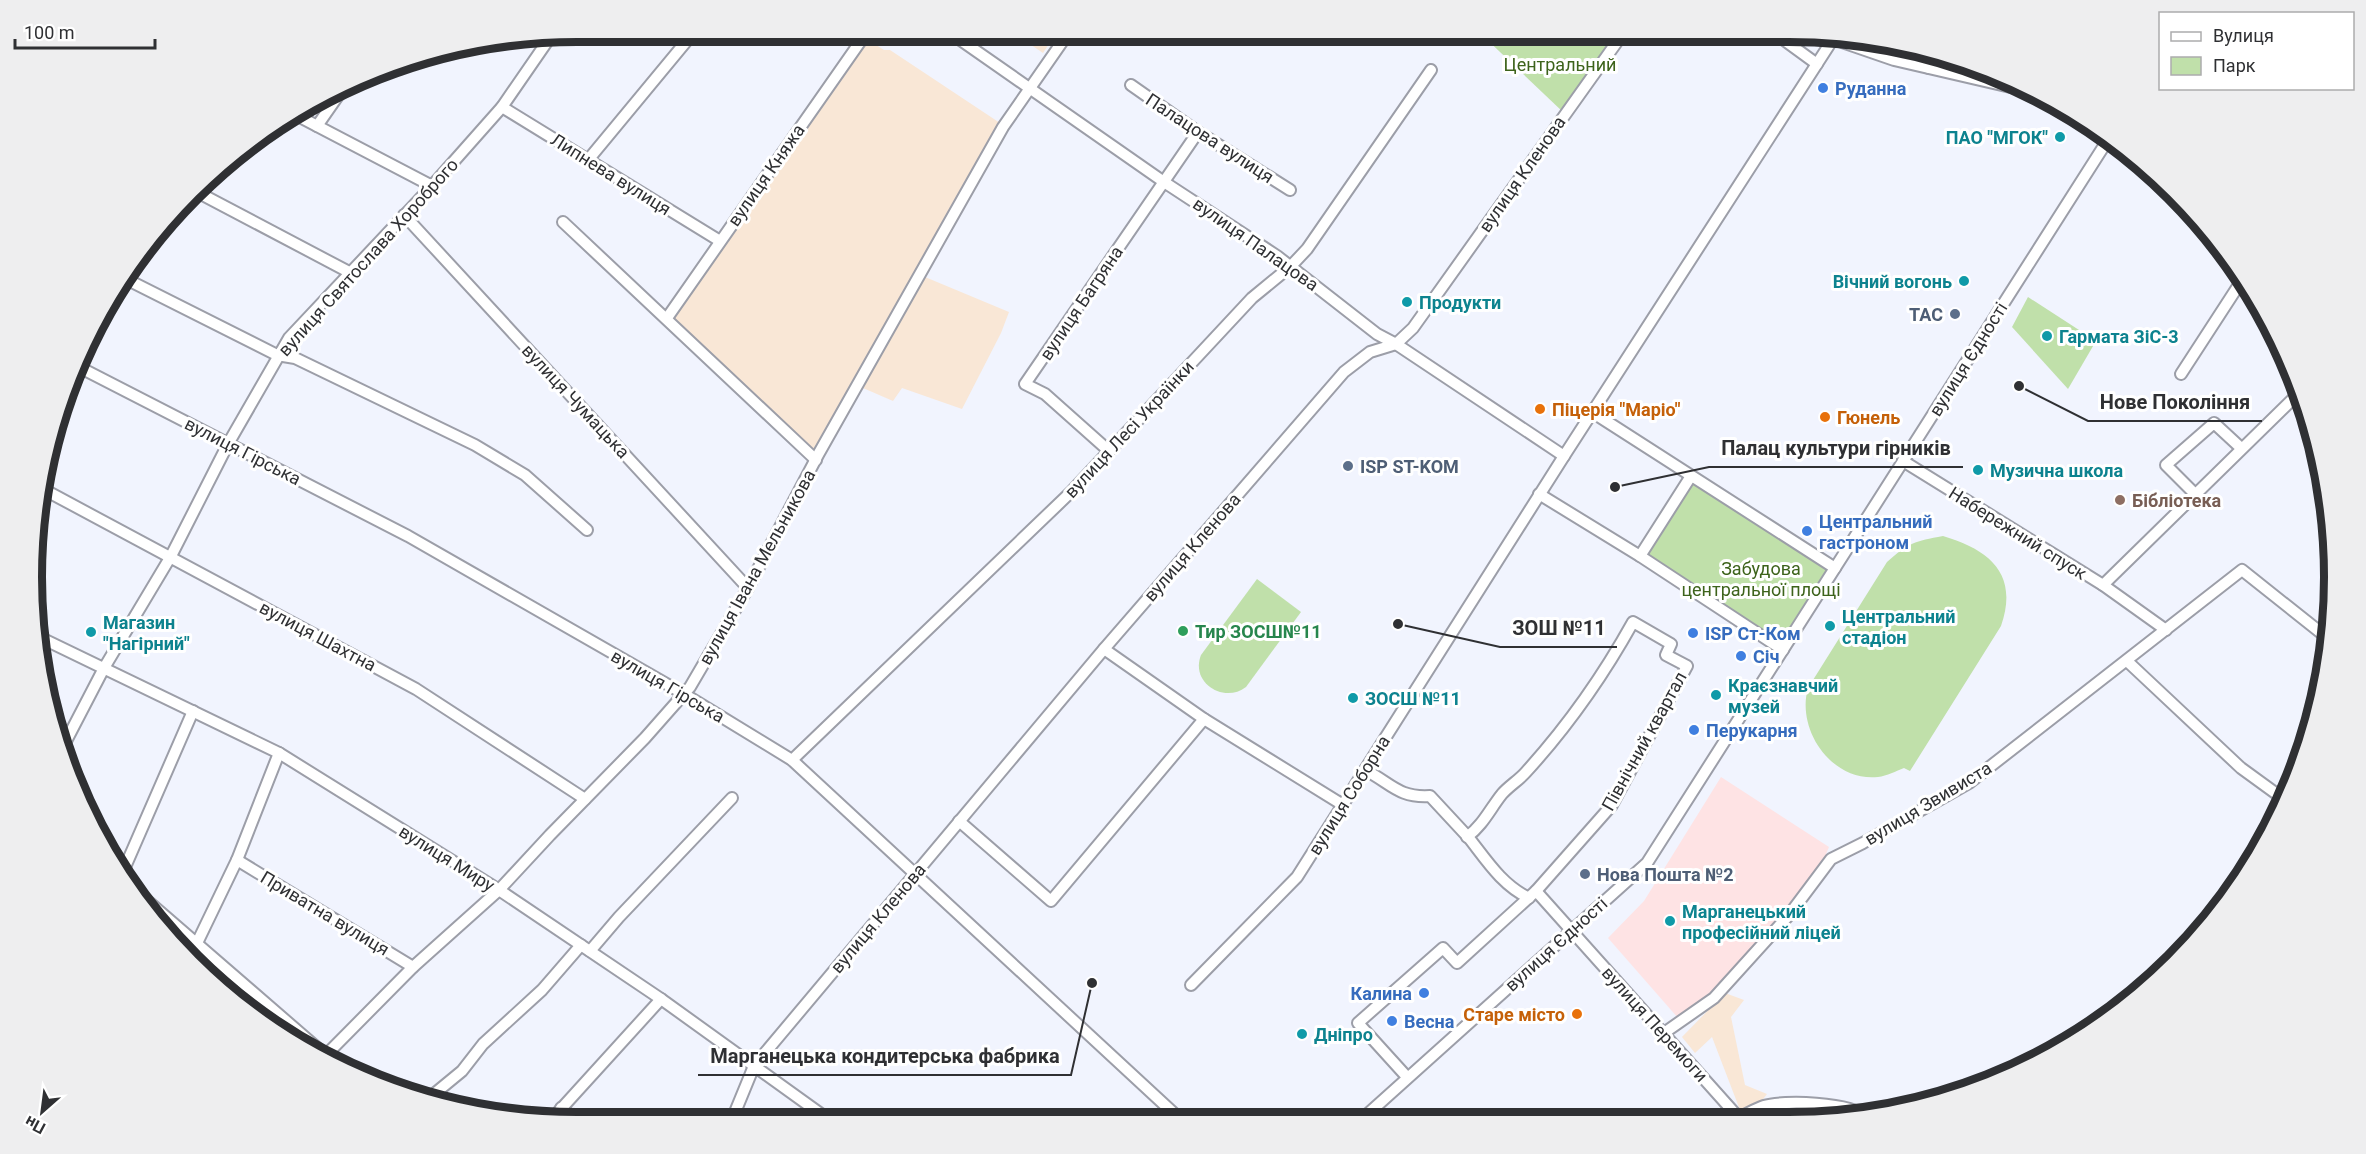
<svg xmlns="http://www.w3.org/2000/svg" width="2366" height="1154" font-family="Roboto,sans-serif">
	<style>
		.industrial { fill: #f9e7d6 }
		.education { fill: #fee3e4 }
		.green { fill: #c0e0aa }
		.lines { fill: none; stroke-linecap: round; stroke-linejoin: round }
		.minor-casing { stroke: #9c9ea8; stroke-width: 14 }
		.minor { stroke: #fff; stroke-width: 10 }
		.shop-dot { fill: #3f7fe0; stroke: #fff; stroke-width: 2 }
		.culture-dot { fill: #0f9aa8; stroke: #fff; stroke-width: 2 }
		.service-dot { fill: #5c6f8a; stroke: #fff; stroke-width: 2 }
		.food-dot { fill: #e8710a; stroke: #fff; stroke-width: 2 }
		.education-dot { fill: #8d6e63; stroke: #fff; stroke-width: 2 }
		.leisure-dot { fill: #2e9e5b; stroke: #fff; stroke-width: 2 }
		.labels { text-anchor: middle; dominant-baseline: central; stroke-width: 6; stroke-linejoin: round; paint-order: stroke }
		.park-label { font-size: 18px; fill: #3d631b; stroke: #fff }
		.shop-label { font-size: 18px; font-weight: bold; fill: #366cbe; stroke: #fff; text-anchor: start }
		.culture-label { font-size: 18px; font-weight: bold; fill: #0d838f; stroke: #fff; text-anchor: start }
		.street-label { font-size: 18px; fill: #2f3033; stroke: #fff }
		.service-label { font-size: 18px; font-weight: bold; fill: #4e5e75; stroke: #fff; text-anchor: start }
		.food-label { font-size: 18px; font-weight: bold; fill: #c56008; stroke: #fff; text-anchor: start }
		.education-label { font-size: 18px; font-weight: bold; fill: #785e54; stroke: #fff; text-anchor: start }
		.leisure-label { font-size: 18px; font-weight: bold; fill: #27864d; stroke: #fff; text-anchor: start }
		.rim { fill: none; stroke: #2f3033; stroke-width: 8 }
		.leader { fill: none; stroke: #2f3033; stroke-width: 2 }
		.callout-dot { fill: #2f3033; stroke: #fff; stroke-width: 2 }
		.callout-label { font-size: 20px; text-anchor: middle; font-weight: bold; fill: #2f3033; stroke: #fff; stroke-width: 6; stroke-linejoin: round; paint-order: stroke }
	</style>
	<rect width="100%" height="100%" fill="#f1f4fe"/>
	<!-- industrial -->
	<g class="industrial">
		<path d="M 1012,32 L 1057,32 L 1043,53 Z"/>
		<path d="M 867,39 L 884,50 L 890,50 L 1000,123 L 814,452 L 672,317 Z"/>
		<path d="M 1942,56 L 1998,73 L 2007,78 L 1940,63 Z"/>
		<path d="M 925,277 L 1009,312 L 1001,333 L 962,409 L 902,388 L 893,401 L 863,388 Z"/>
		<path d="M 1725,993 L 1744,1000 L 1731,1017 L 1745,1085 L 1767,1094 L 1749,1117 L 1740,1110 L 1712,1037 L 1695,1053 L 1682,1037 Z"/>
	</g>
	<!-- education -->
	<path class="education" d="M 1721,777 L 1829,847 L 1815,880 L 1717,992 L 1678,1018 L 1608,938 L 1644,901 Z"/>
	<!-- green -->
	<g class="green">
		<path d="M 1479,32 L 1624,32 L 1564,113 Z"/>
		<path d="M 2028,297 L 2096,341 L 2068,389 L 2012,327 Z"/>
		<path d="M 1692,483 L 1829,570 L 1781,643 L 1645,555 Z"/>
		<path d="M 1943,536 C 1990,550 2019,574 2001,626 L 1910,771 L 1904,768 C 1896,771 1887,776 1878,777 C 1831,782 1796,729 1808,688 L 1887,562 C 1908,543 1915,541 1943,536 Z"/>
		<path d="M 1257,579 L 1301,612 L 1246,687 C 1224,704 1190,683 1201,655 Z"/>
	</g>
	<g class="lines">
		<defs>
			<g id="minor">
				<path d="M 949,32 L 1164,182 L 1277,256 L 1377,334 L 1396,344 L 1564,456"/>
				<path d="M 1773,32 L 1817,64"/>
				<path d="M 1785,32 L 1833,39 L 1894,60 L 2032,92"/>
				<path d="M 1929,68 L 1933,53"/>
				<path d="M 1131,85 L 1198,132 L 1290,190"/>
				<path d="M 502,107 L 720,241"/>
				<path d="M 298,116 L 432,186"/>
				<path d="M 317,126 L 340,93"/>
				<path d="M 588,160 L 694,32"/>
				<path d="M 199,193 L 349,272"/>
				<path d="M 404,215 L 748,588"/>
				<path d="M 563,222 L 816,460"/>
				<path d="M 122,277 L 277,355 L 295,358 L 475,445 L 525,475 L 587,530"/>
				<path d="M 667,318 L 867,32"/>
				<path d="M 75,365 L 408,536 L 684,694 L 792,760 L 1181,1120"/>
				<path d="M 2181,374 L 2244,277"/>
				<path d="M 1592,412 L 1835,568"/>
				<path d="M 1109,451 L 1045,394 L 1025,384 L 1198,132"/>
				<path d="M 1903,461 L 2103,585 L 2166,630"/>
				<path d="M 41,488 L 416,689 L 585,799"/>
				<path d="M 1539,494 L 1640,556 L 1783,650"/>
				<path d="M 2195,494 L 2166,465 L 2214,423 L 2241,448"/>
				<path d="M 1640,556 L 1691,476"/>
				<path d="M 2103,585 L 2300,392"/>
				<path d="M 37,636 L 279,753 L 499,890 L 661,999 L 832,1122"/>
				<path d="M 1104,649 L 1204,719 L 1343,805"/>
				<path d="M 2127,661 L 2241,768 L 2285,800"/>
				<path d="M 65,743 L 104,668 L 171,556 L 228,444 L 289,338 L 432,186 L 502,107 L 551,36"/>
				<path d="M 792,760 L 1072,491 L 1252,298 L 1291,266 L 1307,249 L 1431,70"/>
				<path d="M 1365,770 C 1391,783 1398,798 1430,796 C 1443,810 1456,824 1469,838 C 1487,861 1502,885 1529,898"/>
				<path d="M 959,821 L 1051,901 L 1204,719"/>
				<path d="M 1467,837 C 1483,825 1490,809 1502,794 C 1509,786 1519,780 1526,772 C 1567,727 1603,676 1633,622 L 1671,644 L 1666,655 L 1687,666 L 1612,805 L 1536,891"/>
				<path d="M 237,860 L 413,967"/>
				<path d="M 122,874 L 193,711"/>
				<path d="M 128,884 L 322,1052"/>
				<path d="M 197,943 L 237,860 L 279,753"/>
				<path d="M 590,951 L 619,917 L 732,798"/>
				<path d="M 1191,985 L 1297,877 L 1564,456 L 1833,39"/>
				<path d="M 1664,1033 L 1714,998 L 1789,915 L 1831,859 L 1863,843 L 1969,783 L 2242,570 L 2325,636 L 2329,632"/>
				<path d="M 326,1055 L 413,967 L 499,890 L 550,835 L 645,738 L 690,687 L 748,588 L 819,453 L 1003,127 L 1069,32"/>
				<path d="M 1407,1077 L 1358,1023 L 1443,948 L 1457,963 L 1536,891 L 1739,1118"/>
				<path d="M 428,1099 L 462,1071 L 483,1044 L 542,990 L 581,945"/>
				<path d="M 561,1108 L 579,1122"/>
				<path d="M 1738,1118 C 1747,1114 1755,1109 1764,1106 C 1782,1100 1852,1102 1865,1117"/>
				<path d="M 551,1120 L 661,999"/>
				<path d="M 1361,1120 L 1647,863 L 2109,138"/>
				<path d="M 731,1122 L 754,1066 L 1104,649 L 1344,372 L 1370,352 L 1396,344 L 1413,328 L 1624,32"/>
			</g>
		</defs>
		<!-- minor casing -->
		<use href="#minor" class="minor-casing"/>
		<!-- minor -->
		<use href="#minor" class="minor"/>
	</g>
	<!-- markers -->
	<g class="shop-dot">
		<circle cx="1823" cy="88" r="6"/>
		<circle cx="1807" cy="531" r="6"/>
		<circle cx="1693" cy="633" r="6"/>
		<circle cx="1741" cy="656" r="6"/>
		<circle cx="1694" cy="730" r="6"/>
		<circle cx="1424" cy="993" r="6"/>
		<circle cx="1392" cy="1021" r="6"/>
	</g>
	<g class="culture-dot">
		<circle cx="2060" cy="137" r="6"/>
		<circle cx="1964" cy="281" r="6"/>
		<circle cx="1407" cy="302" r="6"/>
		<circle cx="2047" cy="336" r="6"/>
		<circle cx="1978" cy="470" r="6"/>
		<circle cx="1830" cy="626" r="6"/>
		<circle cx="91" cy="632" r="6"/>
		<circle cx="1716" cy="695" r="6"/>
		<circle cx="1353" cy="698" r="6"/>
		<circle cx="1670" cy="921" r="6"/>
		<circle cx="1302" cy="1034" r="6"/>
	</g>
	<g class="service-dot">
		<circle cx="1955" cy="314" r="6"/>
		<circle cx="1348" cy="466" r="6"/>
		<circle cx="1585" cy="874" r="6"/>
	</g>
	<g class="food-dot">
		<circle cx="1540" cy="409" r="6"/>
		<circle cx="1825" cy="417" r="6"/>
		<circle cx="1577" cy="1014" r="6"/>
	</g>
	<circle class="education-dot" cx="2120" cy="500" r="6"/>
	<circle class="leisure-dot" cx="1183" cy="631" r="6"/>
	<g class="labels">
		<!-- park labels -->
		<g class="park-label">
			<text x="1560" y="64">Центральний</text>
			<text x="1761" y="568">Забудова<tspan x="1761" dy="21">центральної площі</tspan></text>
		</g>
		<!-- shop labels -->
		<g class="shop-label">
			<text x="1835" y="88">Руданна</text>
			<text x="1819" y="521">Центральний<tspan x="1819" dy="21">гастроном</tspan></text>
			<text x="1705" y="633">ISP Ст-Ком</text>
			<text x="1753" y="656">Січ</text>
			<text x="1706" y="730">Перукарня</text>
			<text x="1412" y="993" text-anchor="end">Калина</text>
			<text x="1404" y="1021">Весна</text>
		</g>
		<!-- culture labels -->
		<g class="culture-label">
			<text x="2048" y="137" text-anchor="end">ПАО "МГОК"</text>
			<text x="1952" y="281" text-anchor="end">Вічний вогонь</text>
			<text x="1419" y="302">Продукти</text>
			<text x="2059" y="336">Гармата ЗіС-3</text>
			<text x="1990" y="470">Музична школа</text>
			<text x="1842" y="616">Центральний<tspan x="1842" dy="21">стадіон</tspan></text>
			<text x="103" y="622">Магазин<tspan x="103" dy="21">"Нагірний"</tspan></text>
			<text x="1728" y="685">Краєзнавчий<tspan x="1728" dy="21">музей</tspan></text>
			<text x="1365" y="698">ЗОСШ №11</text>
			<text x="1682" y="911">Марганецький<tspan x="1682" dy="21">професійний ліцей</tspan></text>
			<text x="1314" y="1034">Дніпро</text>
		</g>
		<!-- street labels -->
		<g class="street-label">
			<text transform="translate(1210 138) rotate(33)">Палацова вулиця</text>
			<text transform="translate(611 174) rotate(32)">Липнева вулиця</text>
			<text transform="translate(1522 174) rotate(-55)">вулиця Кленова</text>
			<text transform="translate(766 175) rotate(-55)">вулиця Княжа</text>
			<text transform="translate(1256 244) rotate(35)">вулиця Палацова</text>
			<text transform="translate(368 257) rotate(-48)">вулиця Святослава Хороброго</text>
			<text transform="translate(1081 303) rotate(-56)">вулиця Багряна</text>
			<text transform="translate(1968 359) rotate(-58)">вулиця Єдності</text>
			<text transform="translate(576 401) rotate(47)">вулиця Чумацька</text>
			<text transform="translate(1129 429) rotate(-47)">вулиця Лесі Українки</text>
			<text transform="translate(243 451) rotate(27)">вулиця Гірська</text>
			<text transform="translate(2018 533) rotate(32)">Набережний спуск</text>
			<text transform="translate(1192 547) rotate(-49)">вулиця Кленова</text>
			<text transform="translate(757 567) rotate(-61)">вулиця Івана Мельникова</text>
			<text transform="translate(318 636) rotate(28)">вулиця Шахтна</text>
			<text transform="translate(668 686) rotate(30)">вулиця Гірська</text>
			<text transform="translate(1644 741) rotate(-61)">Північний квартал</text>
			<text transform="translate(1349 795) rotate(-58)">вулиця Соборна</text>
			<text transform="translate(1928 803) rotate(-31)">вулиця Звивиста</text>
			<text transform="translate(447 858) rotate(32)">вулиця Миру</text>
			<text transform="translate(325 913) rotate(31)">Приватна вулиця</text>
			<text transform="translate(878 918) rotate(-50)">вулиця Кленова</text>
			<text transform="translate(1556 944) rotate(-42)">вулиця Єдності</text>
			<text transform="translate(1655 1024) rotate(48)">вулиця Перемоги</text>
		</g>
		<!-- service labels -->
		<g class="service-label">
			<text x="1943" y="314" text-anchor="end">ТАС</text>
			<text x="1360" y="466">ISP ST-KOM</text>
			<text x="1597" y="874">Нова Пошта №2</text>
		</g>
		<!-- food labels -->
		<g class="food-label">
			<text x="1552" y="409">Піцерія "Маріо"</text>
			<text x="1837" y="417">Гюнель</text>
			<text x="1565" y="1014" text-anchor="end">Старе місто</text>
		</g>
		<!-- education labels -->
		<g class="education-label">
			<text x="2132" y="500">Бібліотека</text>
		</g>
		<!-- leisure labels -->
		<g class="leisure-label">
			<text x="1195" y="631">Тир ЗОСШ№11</text>
		</g>
	</g>
	<!-- crop -->
	<path d="M0 0H2366V1154H0ZM577 42H1789A535 535 0 0 1 2324 577V577A535 535 0 0 1 1789 1112H577A535 535 0 0 1 42 577V577A535 535 0 0 1 577 42Z" fill="#eeeeef" fill-rule="evenodd"/>
	<path class="rim" d="M577 42H1789A535 535 0 0 1 2324 577V577A535 535 0 0 1 1789 1112H577A535 535 0 0 1 42 577V577A535 535 0 0 1 577 42Z"/>
	<!-- callouts -->
	<path class="leader" d="M2019 386L2088 421H2262M1615 487L1709 467H1963M1398 624L1500 647H1617M1092 983L1071 1075H698"/>
	<g class="callout-dot">
		<circle cx="2019" cy="386" r="6"/>
		<circle cx="1615" cy="487" r="6"/>
		<circle cx="1398" cy="624" r="6"/>
		<circle cx="1092" cy="983" r="6"/>
	</g>
	<g class="callout-label">
		<text x="2175" y="409">Нове Покоління</text>
		<text x="1836" y="455">Палац культури гірників</text>
		<text x="1559" y="635">ЗОШ №11</text>
		<text x="885" y="1063">Марганецька кондитерська фабрика</text>
	</g>
	<!-- legend -->
	<rect x="2159" y="12" width="195" height="78" fill="#ffffff" stroke="#acacad" stroke-width="1.5"/>
	<rect x="2171" y="32" width="30" height="9" fill="#ffffff" stroke="#acacad" stroke-width="1.5"/>
	<text x="2213" y="42" font-size="18" fill="#2f3033">Вулиця</text>
	<rect x="2171" y="57" width="30" height="18" fill="#c0e0aa" stroke="#acacad" stroke-width="1.5"/>
	<text x="2213" y="72" font-size="18" fill="#2f3033">Парк</text>
	<!-- north arrow -->
	<g transform="translate(42 1112) rotate(208)" stroke="#ffffff" stroke-width="4.5" paint-order="stroke">
	<path d="M0-4.5L10 22L0 15L-10 22Z" fill="#2f3033"/>
	<text y="-9" font-size="16" font-weight="bold" text-anchor="middle" fill="#2f3033">Пн</text>
	</g>
	<!-- scale -->
	<path d="M15 39v9h140v-9" fill="none" stroke="#2f3033" stroke-width="3"/>
	<text x="24" y="39" font-size="18" fill="#2f3033" stroke="#ffffff" stroke-width="4.5" paint-order="stroke">100 m</text>
</svg>
